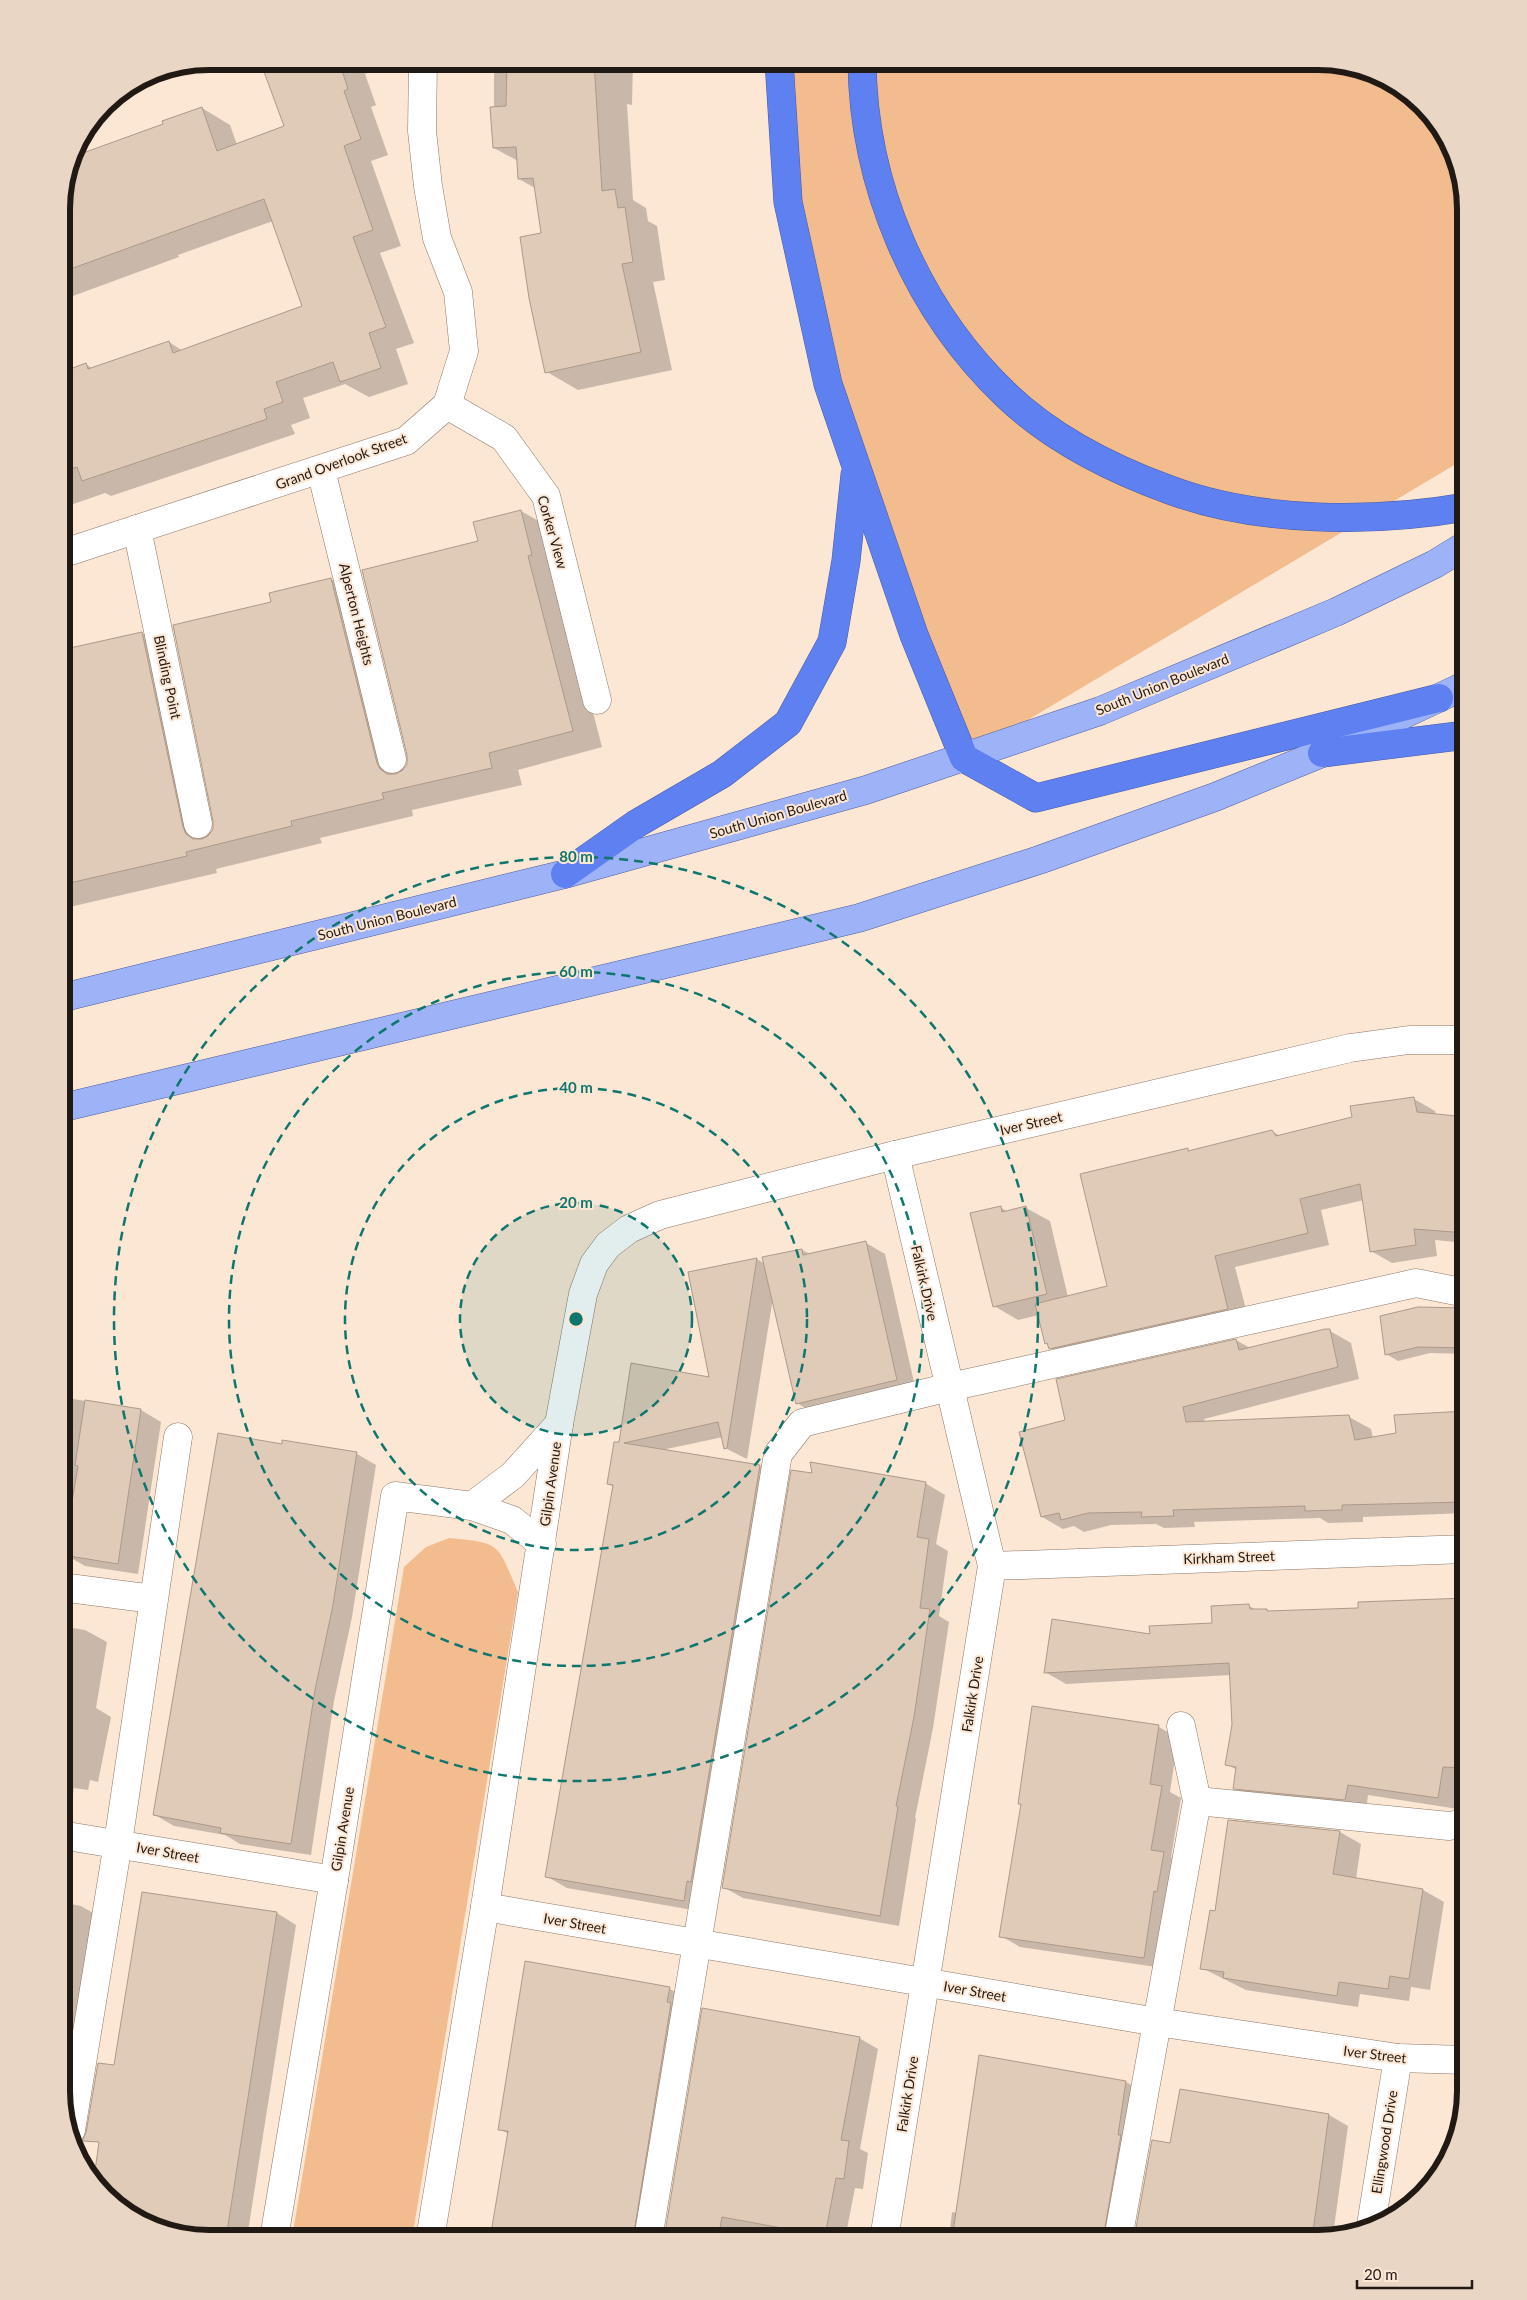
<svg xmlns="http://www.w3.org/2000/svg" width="1527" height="2300" font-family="Lato,sans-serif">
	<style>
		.green { fill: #f3bc8e }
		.shadow { fill: #0003 }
		.building { fill: #e0cab8; stroke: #ae9988 }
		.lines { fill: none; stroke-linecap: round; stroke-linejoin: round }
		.minor-casing { stroke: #8c7868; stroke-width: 29 }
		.major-casing { stroke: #495ca3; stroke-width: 29 }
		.highway-casing { stroke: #495ca3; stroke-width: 29 }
		.minor { stroke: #fff; stroke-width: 28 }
		.major { stroke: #9eb3f7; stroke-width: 28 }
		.highway { stroke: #5e80f1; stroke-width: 28 }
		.ring { fill: none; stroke: #0f766e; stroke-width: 2.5; stroke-dasharray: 9 6 }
		.labels { text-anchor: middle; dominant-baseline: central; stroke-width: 4; stroke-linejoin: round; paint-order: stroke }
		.street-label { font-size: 14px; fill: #211913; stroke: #fce6d4 }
		.rim { fill: none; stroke: #211913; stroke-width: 6 }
		.centre { fill: #0f766e; stroke: #fce6d4; stroke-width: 2.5 }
		.ring-label { font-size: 15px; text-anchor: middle; font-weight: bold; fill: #0f766e; stroke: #fce6d4; stroke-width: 4; stroke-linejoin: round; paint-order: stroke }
	</style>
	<rect width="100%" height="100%" fill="#fce6d4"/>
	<!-- green -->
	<g class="green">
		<path d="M 781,61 L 1328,62 L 1400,86 L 1446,135 L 1466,209 L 1466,458 L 964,758 L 828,384 Z"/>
		<path d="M 449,1538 C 502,1543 497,1543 518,1592 L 412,2239 L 292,2238 L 404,1567 L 426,1547 Z"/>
	</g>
	<!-- shadow -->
	<g class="shadow">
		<path d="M 262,61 L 370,61 L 373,70 L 365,74 L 376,105 L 371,107 L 388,155 L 371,161 L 401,246 L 380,253 L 414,343 L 396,349 L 408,384 L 369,397 L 345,384 L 303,398 L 310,418 L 291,425 L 295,434 L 111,496 L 105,493 L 62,508 L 62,373 L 86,364 L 93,369 L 169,342 L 183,351 L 303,307 L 273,221 L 178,255 L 179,257 L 62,300 L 62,199 L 71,161 L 202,108 L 230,125 L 237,145 L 286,127 Z"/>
		<path d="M 494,61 L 633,61 L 632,105 L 627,104 L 633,200 L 646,208 L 648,221 L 657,226 L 665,280 L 653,282 L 672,370 L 578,390 L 547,372 L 543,234 L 535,188 L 519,179 L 518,161 L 494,148 Z"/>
		<path d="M 521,511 L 551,528 L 557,573 L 602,747 L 518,770 L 522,785 L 412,810 L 413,816 L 320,838 L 322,843 L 216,869 L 217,873 L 61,909 L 61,661 L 142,633 L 172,650 L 210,835 L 214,830 L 273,603 L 331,579 L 361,596 L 404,771 L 408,764 L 479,542 Z"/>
		<path d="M 1414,1099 L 1435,1111 L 1436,1115 L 1466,1118 L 1466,1243 L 1435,1240 L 1437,1256 L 1392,1263 L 1371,1251 L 1364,1200 L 1321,1210 L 1329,1245 L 1235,1267 L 1249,1321 L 1071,1360 L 1050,1348 L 1046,1343 L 1039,1315 L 1018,1320 L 994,1306 L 1000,1207 L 1008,1212 L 1026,1208 L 1050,1221 L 1068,1297 L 1109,1287 L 1188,1150 L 1191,1152 L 1272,1131 L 1280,1136 L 1353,1118 Z"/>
		<path d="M 866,1243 L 885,1254 L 916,1391 L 817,1415 L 797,1403 L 773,1298 L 747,1459 L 725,1448 L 723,1437 L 662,1450 L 760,1466 L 780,1478 L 704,1912 L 567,1888 L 546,1876 L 614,1487 L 608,1484 L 620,1444 L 711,1378 L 690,1273 L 757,1259 L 765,1264 L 802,1250 L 810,1254 Z"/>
		<path d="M 1466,1310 L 1466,1354 L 1430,1353 L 1398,1361 L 1386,1354 Z"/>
		<path d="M 1330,1331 L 1351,1343 L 1359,1379 L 1204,1419 L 1205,1422 L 1349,1417 L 1371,1429 L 1373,1438 L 1398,1434 L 1466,1412 L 1466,1513 L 1363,1517 L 1363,1522 L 1328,1523 L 1320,1518 L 1194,1522 L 1195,1527 L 1164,1528 L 1156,1524 L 1111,1525 L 1084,1532 L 1074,1526 L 1063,1529 L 1042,1517 L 1067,1421 L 1236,1340 L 1250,1348 Z"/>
		<path d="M 61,1397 L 141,1410 L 161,1422 L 138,1574 L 85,1566 L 64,1554 L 69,1528 L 61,1529 Z"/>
		<path d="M 283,1442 L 357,1454 L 376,1465 L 352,1617 L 334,1701 L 311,1855 L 240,1844 L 225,1835 L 174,1826 L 155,1815 Z"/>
		<path d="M 814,1475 L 925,1483 L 945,1495 L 936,1544 L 948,1551 L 939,1616 L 949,1622 L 933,1728 L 915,1818 L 916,1819 L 899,1926 L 743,1898 L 723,1887 Z"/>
		<path d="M 1466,1599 L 1466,1798 L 1460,1795 L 1458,1809 L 1368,1795 L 1366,1811 L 1255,1800 L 1234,1788 L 1237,1770 L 1226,1764 L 1233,1725 L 1231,1675 L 1066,1684 L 1045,1672 L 1151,1636 L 1213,1624 L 1249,1606 L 1257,1610 L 1267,1610 L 1271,1613 L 1359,1609 Z"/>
		<path d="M 61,1626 L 85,1630 L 107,1642 L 96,1708 L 111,1717 L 98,1782 L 90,1780 L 88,1790 L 74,1788 L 72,1800 L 61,1798 Z"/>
		<path d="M 1159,1727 L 1178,1738 L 1170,1792 L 1181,1798 L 1171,1857 L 1183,1864 L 1163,1968 L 1020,1947 L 1001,1936 Z"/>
		<path d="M 1229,1821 L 1340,1832 L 1361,1844 L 1356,1879 L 1423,1890 L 1444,1902 L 1430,1990 L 1411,1987 L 1409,2001 L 1360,1994 L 1358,2007 L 1246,1990 L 1202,1968 L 1216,1912 Z"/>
		<path d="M 1464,1855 L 1466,1855 L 1466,1896 Z"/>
		<path d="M 143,1893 L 277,1913 L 296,1925 L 247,2238 L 199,2238 L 127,2214 L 96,2180 Z"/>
		<path d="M 61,1902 L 81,1906 L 100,1917 L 66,2108 L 61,2091 Z"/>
		<path d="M 670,1989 L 689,2000 L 653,2239 L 491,2239 L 509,2134 L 499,2129 Z"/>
		<path d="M 859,2038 L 878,2049 L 860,2149 L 868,2153 L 863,2189 L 855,2188 L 845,2239 L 665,2239 Z"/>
		<path d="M 1126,2082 L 1145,2093 L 1123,2239 L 949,2239 L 952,2212 L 957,2213 Z"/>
		<path d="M 1181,2091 L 1329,2115 L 1348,2126 L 1333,2235 L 1258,2224 L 1172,2145 Z"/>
	</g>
	<!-- building -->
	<g class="building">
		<path d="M 260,61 L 339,61 L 348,89 L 344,91 L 361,139 L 344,146 L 373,230 L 353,237 L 386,327 L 369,333 L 381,368 L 340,382 L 333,362 L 276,382 L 283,402 L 264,409 L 267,419 L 82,481 L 77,467 L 62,472 L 62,372 L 86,363 L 88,369 L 169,341 L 173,353 L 302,306 L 264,199 L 62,272 L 62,199 L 72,157 L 163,124 L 162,121 L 202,107 L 217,151 L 284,126 Z"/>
		<path d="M 507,61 L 594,61 L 602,191 L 615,189 L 618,208 L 625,207 L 633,262 L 622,264 L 641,352 L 545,373 L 529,298 L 520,237 L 541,233 L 533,178 L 518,179 L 516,147 L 493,148 L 490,107 L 506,106 Z"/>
		<path d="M 521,510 L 532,555 L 528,556 L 573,731 L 489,753 L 492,768 L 382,793 L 384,799 L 291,821 L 292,826 L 186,852 L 187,856 L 61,885 L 61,650 L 142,632 L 183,827 L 186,834 L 193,839 L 202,839 L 208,836 L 213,829 L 213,821 L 173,625 L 271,602 L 269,593 L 331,578 L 377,763 L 380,769 L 387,774 L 396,774 L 403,770 L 407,764 L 407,755 L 362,570 L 478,541 L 473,522 Z"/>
		<path d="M 1414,1097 L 1417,1112 L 1466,1117 L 1466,1233 L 1414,1229 L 1416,1245 L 1370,1252 L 1360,1184 L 1300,1199 L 1308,1233 L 1215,1256 L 1228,1309 L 1049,1349 L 1047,1343 L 1045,1344 L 1035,1304 L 1107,1286 L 1080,1174 L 1188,1148 L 1188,1151 L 1272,1130 L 1276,1136 L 1352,1117 L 1350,1106 Z"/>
		<path d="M 1001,1206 L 1002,1212 L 1026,1206 L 1047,1294 L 993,1307 L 970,1213 Z"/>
		<path d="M 866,1241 L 897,1380 L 796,1404 L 762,1257 L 802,1249 L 803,1255 Z"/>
		<path d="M 757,1258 L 727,1448 L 724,1449 L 718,1422 L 624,1443 L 760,1465 L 691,1882 L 687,1881 L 684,1901 L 545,1877 L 613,1485 L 607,1484 L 614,1442 L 619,1442 L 631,1363 L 709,1377 L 688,1272 Z"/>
		<path d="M 1418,1307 L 1466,1308 L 1466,1348 L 1418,1347 L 1385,1355 L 1380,1316 Z"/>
		<path d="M 1325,1329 L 1330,1329 L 1338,1367 L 1183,1407 L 1186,1422 L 1349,1415 L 1355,1440 L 1396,1433 L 1394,1415 L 1466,1411 L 1466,1502 L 1342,1505 L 1342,1510 L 1305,1511 L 1305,1506 L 1173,1510 L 1174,1516 L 1141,1517 L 1142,1512 L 1088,1513 L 1061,1520 L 1059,1513 L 1041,1517 L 1019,1432 L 1065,1420 L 1056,1379 L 1236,1339 L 1239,1350 Z"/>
		<path d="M 85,1400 L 141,1409 L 118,1564 L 63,1555 L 78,1466 L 75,1465 Z"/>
		<path d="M 218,1433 L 282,1444 L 282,1440 L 357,1452 L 333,1605 L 315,1690 L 291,1844 L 220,1833 L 221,1828 L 153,1815 Z"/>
		<path d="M 810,1462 L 926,1482 L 917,1537 L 929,1539 L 920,1608 L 930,1609 L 914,1717 L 896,1806 L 898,1807 L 880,1916 L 722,1888 L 791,1470 L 812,1473 Z"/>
		<path d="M 1466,1598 L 1466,1768 L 1443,1767 L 1438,1798 L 1348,1785 L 1345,1800 L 1233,1789 L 1236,1767 L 1225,1765 L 1232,1725 L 1229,1663 L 1044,1673 L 1052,1619 L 1150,1634 L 1149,1626 L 1212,1623 L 1211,1606 L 1249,1604 L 1250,1609 L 1267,1609 L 1267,1611 L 1358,1608 L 1358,1602 Z"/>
		<path d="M 1032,1706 L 1159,1725 L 1150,1784 L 1162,1786 L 1151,1850 L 1164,1852 L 1157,1892 L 1154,1891 L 1144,1958 L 999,1937 L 1021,1804 L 1018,1804 Z"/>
		<path d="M 1228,1820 L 1340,1831 L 1333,1874 L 1423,1889 L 1409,1979 L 1390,1976 L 1388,1989 L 1339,1982 L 1337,1996 L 1223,1978 L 1224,1972 L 1200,1969 L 1210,1910 L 1215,1911 Z"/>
		<path d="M 142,1892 L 277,1912 L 226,2238 L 199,2238 L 127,2214 L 94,2178 L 99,2142 L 82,2141 L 86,2133 L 98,2063 L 114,2065 Z"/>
		<path d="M 525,1961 L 670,1987 L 667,2002 L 671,2003 L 633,2239 L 490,2239 L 508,2131 L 498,2130 Z"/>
		<path d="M 702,2008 L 860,2037 L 841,2140 L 849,2141 L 844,2179 L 836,2178 L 825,2236 L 722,2217 L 718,2239 L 664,2239 Z"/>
		<path d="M 979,2055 L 1126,2081 L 1118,2135 L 1121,2135 L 1103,2239 L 952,2239 Z"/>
		<path d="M 61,2058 L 67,2058 L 61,2092 Z"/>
		<path d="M 1180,2089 L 1329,2114 L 1312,2239 L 1134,2239 L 1152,2140 L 1170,2143 Z"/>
	</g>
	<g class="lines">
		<defs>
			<g id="minor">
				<path d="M 447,405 L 504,438 L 546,496 L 597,700"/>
				<path d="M 321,470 L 392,759"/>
				<path d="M 137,529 L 198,824"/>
				<path d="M 61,554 L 406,441 L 447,405 L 464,351 L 458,292 L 437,238 L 428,186 L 422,131 L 423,61"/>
				<path d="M 472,1506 L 513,1475 L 559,1424"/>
				<path d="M 992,1566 L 1466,1549"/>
				<path d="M 61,1587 L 153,1599"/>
				<path d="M 1197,1801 L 1449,1826 L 1466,1823"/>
				<path d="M 61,1835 L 334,1880"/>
				<path d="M 485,1907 L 1157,2022 L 1398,2058 L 1466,2060"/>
				<path d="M 71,2130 L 118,1843 L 178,1437"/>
				<path d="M 1371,2225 L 1398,2058"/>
				<path d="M 274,2238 L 334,1880 L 395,1496 L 472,1506 L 512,1520 L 542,1544"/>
				<path d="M 430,2239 L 485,1907 L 559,1424 L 583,1294 L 594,1264 L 608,1245 L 629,1229 L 660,1215 L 895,1155 L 1350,1048 L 1409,1040 L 1466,1040"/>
				<path d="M 648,2239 L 778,1454 L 802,1423 L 950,1387 L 1416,1283 L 1466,1293"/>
				<path d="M 884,2239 L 992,1566 L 895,1155"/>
				<path d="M 1118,2239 L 1197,1801 L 1181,1726"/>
			</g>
			<g id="major">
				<path d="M 61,998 L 565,874 L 866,790 L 1100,711 L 1336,612 L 1435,564 L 1466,545"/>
				<path d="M 61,1108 L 859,918 L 1039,860 L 1215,797 L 1322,753 L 1466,685"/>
			</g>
			<g id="highway">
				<path d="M 779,61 L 788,202 L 828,384 L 914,635 L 964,758 L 1036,798 L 1439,698"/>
				<path d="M 862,61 C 863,185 916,309 1006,395 C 1051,438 1112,469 1170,490 C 1258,523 1374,523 1466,507"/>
				<path d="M 1322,753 L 1466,735"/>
				<path d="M 565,874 L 636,824 L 722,774 L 788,723 L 832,642 L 846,561 L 855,475"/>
			</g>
		</defs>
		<!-- minor casing -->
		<use href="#minor" class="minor-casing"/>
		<!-- major casing -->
		<use href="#major" class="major-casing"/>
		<!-- highway casing -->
		<use href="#highway" class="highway-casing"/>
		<!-- minor -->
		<use href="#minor" class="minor"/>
		<!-- major -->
		<use href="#major" class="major"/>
		<!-- highway -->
		<use href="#highway" class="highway"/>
	</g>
	<!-- distance rings -->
	<circle cx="576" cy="1319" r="116" fill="#0f766e" fill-opacity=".12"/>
	<g class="ring">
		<circle cx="576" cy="1319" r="116"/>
		<circle cx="576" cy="1319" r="231"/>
		<circle cx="576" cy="1319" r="347"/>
		<circle cx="576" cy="1319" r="462"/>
	</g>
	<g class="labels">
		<!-- street labels -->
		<g class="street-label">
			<text transform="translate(341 461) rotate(-20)">Grand Overlook Street</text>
			<text transform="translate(553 532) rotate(74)">Corker View</text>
			<text transform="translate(357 614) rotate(76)">Alperton Heights</text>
			<text transform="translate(168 677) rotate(78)">Blinding Point</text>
			<text transform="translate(1162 684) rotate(-22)">South Union Boulevard</text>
			<text transform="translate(778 814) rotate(-16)">South Union Boulevard</text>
			<text transform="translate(387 918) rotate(-14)">South Union Boulevard</text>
			<text transform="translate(1031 1123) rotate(-13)">Iver Street</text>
			<text transform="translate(925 1283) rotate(77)">Falkirk Drive</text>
			<text transform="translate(550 1484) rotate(-82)">Gilpin Avenue</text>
			<text transform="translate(1229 1557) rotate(-2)">Kirkham Street</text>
			<text transform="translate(972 1694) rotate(-81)">Falkirk Drive</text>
			<text transform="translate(342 1829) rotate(-81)">Gilpin Avenue</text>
			<text transform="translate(168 1852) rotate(10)">Iver Street</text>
			<text transform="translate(575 1923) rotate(10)">Iver Street</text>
			<text transform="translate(975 1991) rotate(10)">Iver Street</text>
			<text transform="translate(1375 2054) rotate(7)">Iver Street</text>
			<text transform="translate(907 2094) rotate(-81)">Falkirk Drive</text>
			<text transform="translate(1384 2142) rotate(-81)">Ellingwood Drive</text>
		</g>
	</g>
	<!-- crop -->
	<path d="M0 0H1527V2300H0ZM209 70H1318A139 139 0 0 1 1457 209V2091A139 139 0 0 1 1318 2230H209A139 139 0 0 1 70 2091V209A139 139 0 0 1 209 70Z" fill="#ead6c5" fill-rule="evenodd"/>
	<path class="rim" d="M209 70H1318A139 139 0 0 1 1457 209V2091A139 139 0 0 1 1318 2230H209A139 139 0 0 1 70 2091V209A139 139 0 0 1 209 70Z"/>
	<circle cx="576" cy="1319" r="8" class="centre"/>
	<g class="ring-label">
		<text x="576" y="862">80 m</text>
		<text x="576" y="977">60 m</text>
		<text x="576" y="1093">40 m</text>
		<text x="576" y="1208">20 m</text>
	</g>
	<!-- scale -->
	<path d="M1357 2280v8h115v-8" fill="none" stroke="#211913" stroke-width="2.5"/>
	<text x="1364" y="2280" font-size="15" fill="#211913" stroke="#fce6d4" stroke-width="4" paint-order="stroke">20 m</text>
</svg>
